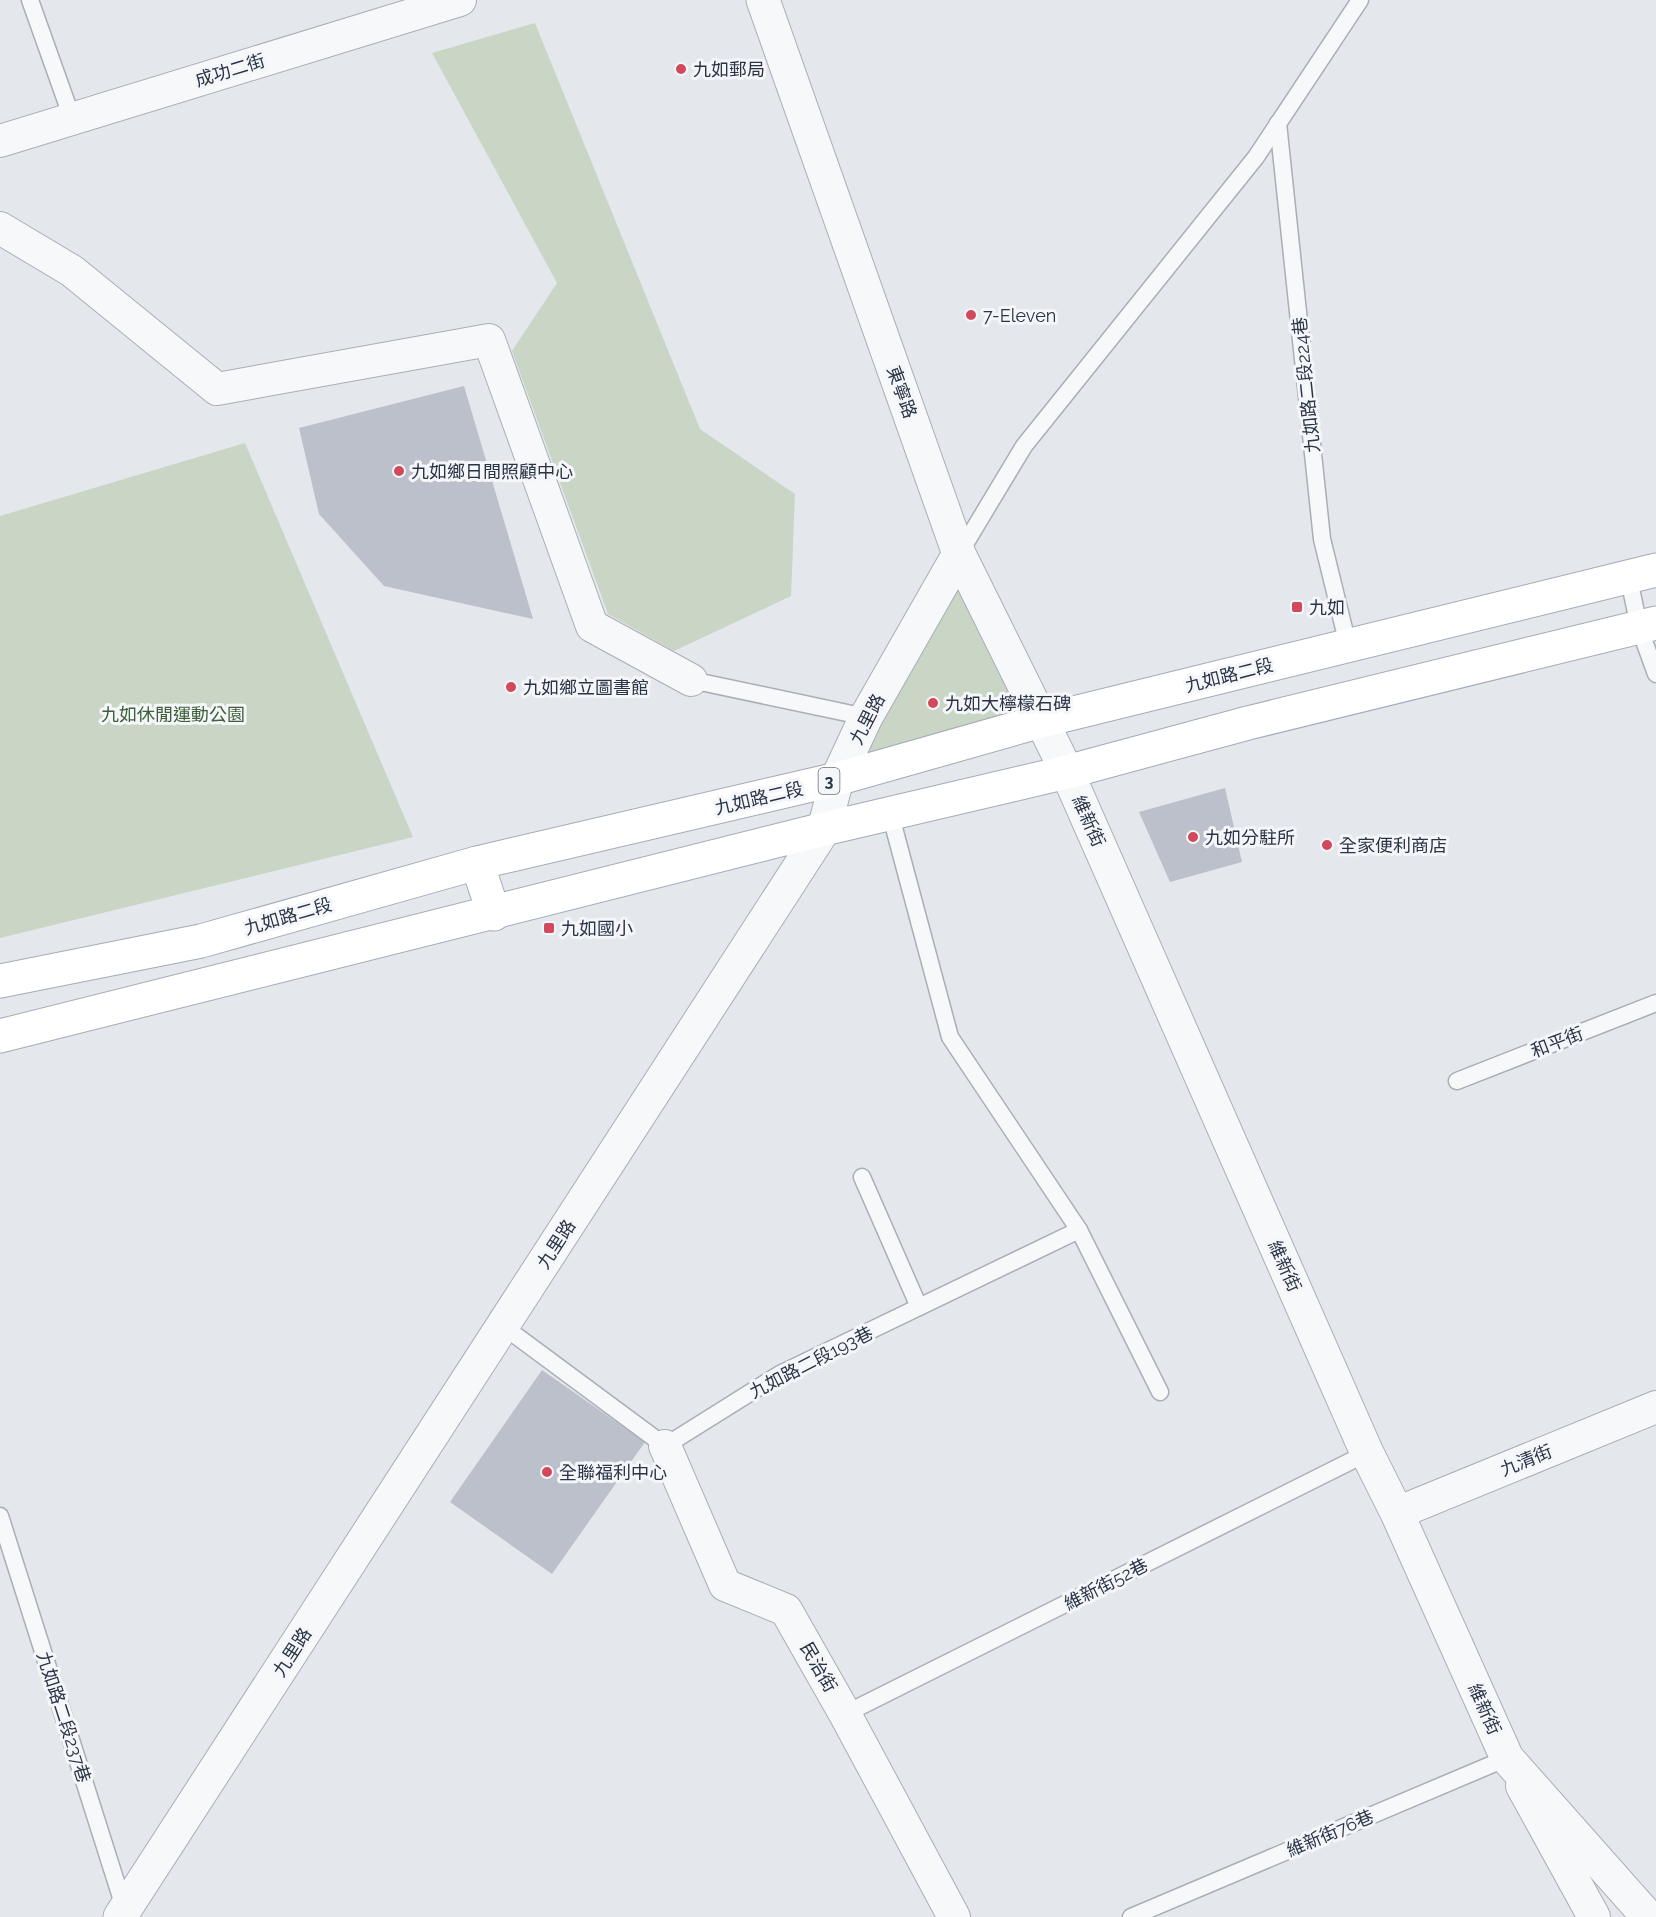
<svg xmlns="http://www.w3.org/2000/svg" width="1656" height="1917" font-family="Raleway,'Noto Sans TC',sans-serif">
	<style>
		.green { fill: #c9d6c5 }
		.building { fill: #bbc0ca }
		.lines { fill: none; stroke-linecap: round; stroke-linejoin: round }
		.service-casing { stroke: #a9aeb7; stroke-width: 19 }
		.minor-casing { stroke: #a9aeb7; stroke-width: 34 }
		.tertiary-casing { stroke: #a9aeb7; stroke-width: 35 }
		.primary-casing { stroke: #a3abb8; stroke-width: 35 }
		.service { stroke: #f7f8fa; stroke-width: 16 }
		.minor { stroke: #f7f8fa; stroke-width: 32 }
		.tertiary { stroke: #f7f8fa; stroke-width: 33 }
		.primary { stroke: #fff; stroke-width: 33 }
		.poi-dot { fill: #d1495b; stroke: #f4f6f9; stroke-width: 2 }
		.labels { text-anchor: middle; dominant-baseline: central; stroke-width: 6; stroke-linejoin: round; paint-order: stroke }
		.shield { fill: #f4f6f9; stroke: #676e7b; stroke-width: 1.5 }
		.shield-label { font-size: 16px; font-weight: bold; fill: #2b3445 }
		.poi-label { font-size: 18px; fill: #2b3445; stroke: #f4f6f9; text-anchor: start }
		.street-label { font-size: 18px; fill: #2b3445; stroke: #f4f6f9 }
		.park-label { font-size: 18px; fill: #3f6138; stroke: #f4f6f9 }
	</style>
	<rect width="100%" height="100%" fill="#e4e7ec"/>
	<!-- green -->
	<g class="green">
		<path d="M 535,23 L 700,429 L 795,494 L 791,596 L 674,651 L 608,614 L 512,351 L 557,283 L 432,53 Z"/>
		<path d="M 245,443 L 413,837 L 0,938 L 0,516 Z"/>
		<path d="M 955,576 L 1025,713 L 864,755 Z"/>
	</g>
	<!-- building -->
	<g class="building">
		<path d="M 464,386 L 533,619 L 384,586 L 319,514 L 299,428 Z"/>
		<path d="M 1225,788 L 1242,862 L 1170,882 L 1139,812 Z"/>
		<path d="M 542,1370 L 645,1442 L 552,1574 L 450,1502 Z"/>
	</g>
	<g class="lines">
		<defs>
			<g id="service">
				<path d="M 30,0 L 72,118"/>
				<path d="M 1278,123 L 1322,539 L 1348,645"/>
				<path d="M 959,554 L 1024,446 L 1256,157 L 1360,0"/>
				<path d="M 1629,579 L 1639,627 L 1656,674"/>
				<path d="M 691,680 L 866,717"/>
				<path d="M 890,813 L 950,1037 L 1079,1230 L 1160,1392"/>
				<path d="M 1457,1081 L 1656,1003"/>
				<path d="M 862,1177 L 919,1307"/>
				<path d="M 503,1326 L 665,1446 L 780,1374 L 1079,1230"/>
				<path d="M 0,1516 L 125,1910"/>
				<path d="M 845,1714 L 1367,1453"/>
				<path d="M 1131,1917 L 1507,1758"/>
			</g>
			<g id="minor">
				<path d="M 0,141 L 460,0"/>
				<path d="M 0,228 L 72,271 L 217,389 L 489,340 L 592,626 L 691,680"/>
				<path d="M 665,1446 L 725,1585 L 786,1610 L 845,1714 L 954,1917"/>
				<path d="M 1397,1513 L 1656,1407"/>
				<path d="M 1522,1786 L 1594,1917"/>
			</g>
			<g id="tertiary">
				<path d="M 763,0 L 959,554 L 1067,772 L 1367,1453 L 1397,1513 L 1507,1758 L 1648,1917"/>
				<path d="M 120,1917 L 824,829 L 837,779 L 866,717 L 959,554"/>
			</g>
			<g id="primary">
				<path d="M 477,863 L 494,914"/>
				<path d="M 0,981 L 201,941 L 477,863 L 837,779 L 1041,721 L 1656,570"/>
				<path d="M 0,1036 L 824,829 L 1067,772 L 1248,723 L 1656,623"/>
			</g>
		</defs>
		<!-- service casing -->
		<use href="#service" class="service-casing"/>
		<!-- minor casing -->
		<use href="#minor" class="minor-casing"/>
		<!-- tertiary casing -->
		<use href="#tertiary" class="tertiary-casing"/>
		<!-- primary casing -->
		<use href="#primary" class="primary-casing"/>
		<!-- service -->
		<use href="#service" class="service"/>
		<!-- minor -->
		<use href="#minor" class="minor"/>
		<!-- tertiary -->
		<use href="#tertiary" class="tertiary"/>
		<!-- primary -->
		<use href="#primary" class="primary"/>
	</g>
	<!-- markers -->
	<g class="poi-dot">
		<circle cx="681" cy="69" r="6"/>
		<circle cx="971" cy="315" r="6"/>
		<circle cx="399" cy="471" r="6"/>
		<rect x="1291" y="601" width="12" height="12" rx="3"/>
		<circle cx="511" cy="687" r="6"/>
		<circle cx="933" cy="703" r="6"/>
		<circle cx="1193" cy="837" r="6"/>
		<circle cx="1327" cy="845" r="6"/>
		<rect x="543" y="922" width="12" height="12" rx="3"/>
		<circle cx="547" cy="1472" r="6"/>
	</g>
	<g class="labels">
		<!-- shield labels -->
		<rect class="shield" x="818.5" y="768" width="21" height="26" rx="4.5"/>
		<g class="shield-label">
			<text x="829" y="781">3</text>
		</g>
		<!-- poi labels -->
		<g class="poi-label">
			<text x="693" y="69">九如郵局</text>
			<text x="983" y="315">7-Eleven</text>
			<text x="411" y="471">九如鄉日間照顧中心</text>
			<text x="1309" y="607">九如</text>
			<text x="523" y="687">九如鄉立圖書館</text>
			<text x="945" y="703">九如大檸檬石碑</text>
			<text x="1205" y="837">九如分駐所</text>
			<text x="1339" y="845">全家便利商店</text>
			<text x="561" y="928">九如國小</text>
			<text x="559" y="1472">全聯福利中心</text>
		</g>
		<!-- street labels -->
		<g class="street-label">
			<text transform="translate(230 70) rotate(-17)">成功二街</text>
			<text transform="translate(1306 385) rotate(-96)">九如路二段224巷</text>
			<text transform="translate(902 392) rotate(70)">東寧路</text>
			<text transform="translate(1229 675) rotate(-14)">九如路二段</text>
			<text transform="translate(867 719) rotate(-63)">九里路</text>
			<text transform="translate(759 798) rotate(-13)">九如路二段</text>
			<text transform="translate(1089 821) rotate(66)">維新街</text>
			<text transform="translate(288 916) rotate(-16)">九如路二段</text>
			<text transform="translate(1557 1042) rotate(-21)">和平街</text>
			<text transform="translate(556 1244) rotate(-57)">九里路</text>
			<text transform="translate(1285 1266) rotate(66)">維新街</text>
			<text transform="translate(811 1362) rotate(-27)">九如路二段193巷</text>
			<text transform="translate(1526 1460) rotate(-22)">九清街</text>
			<text transform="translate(1106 1584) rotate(-27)">維新街52巷</text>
			<text transform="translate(292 1652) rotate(-57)">九里路</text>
			<text transform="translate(819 1667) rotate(60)">民治街</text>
			<text transform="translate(1485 1709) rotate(66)">維新街</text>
			<text transform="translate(64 1717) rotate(72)">九如路二段237巷</text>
			<text transform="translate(1330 1833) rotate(-23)">維新街76巷</text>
		</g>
		<!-- park labels -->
		<g class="park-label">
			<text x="173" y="714">九如休閒運動公園</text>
		</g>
	</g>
</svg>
